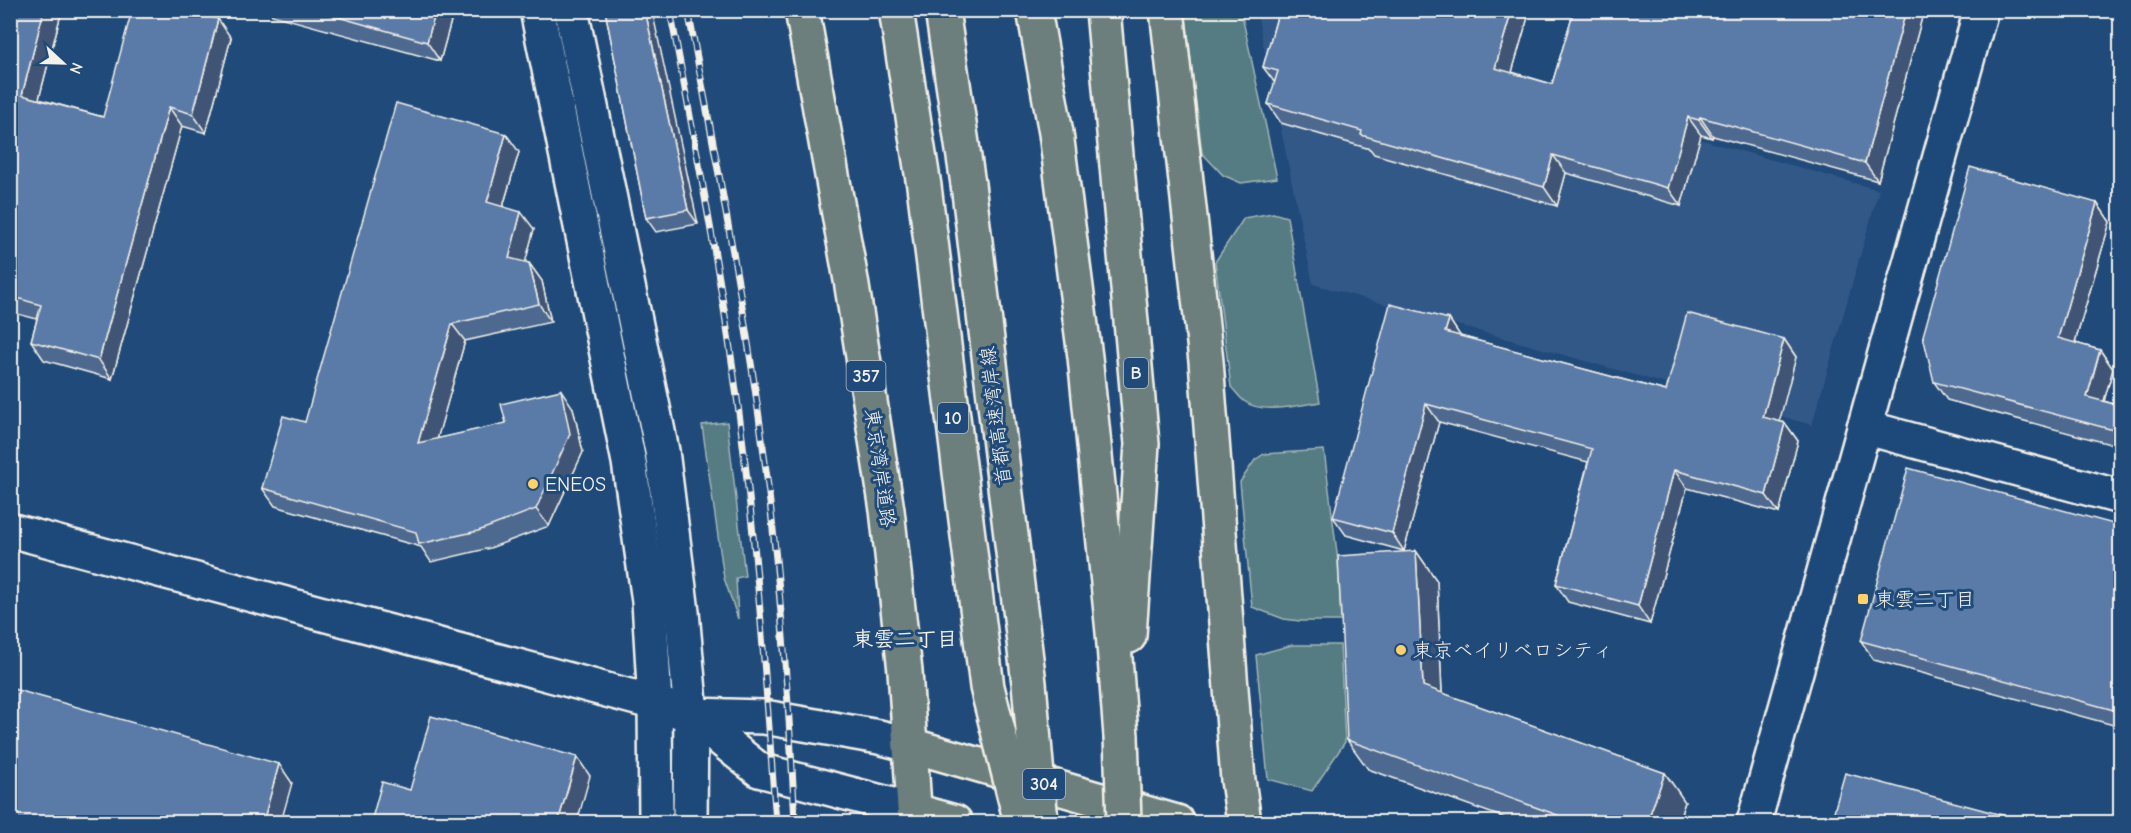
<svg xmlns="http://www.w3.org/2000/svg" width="2131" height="833" font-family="'Comic Neue','Klee One',sans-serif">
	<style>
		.built { fill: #315888 }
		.green { fill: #547b82; stroke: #a4b6b5; stroke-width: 1.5 }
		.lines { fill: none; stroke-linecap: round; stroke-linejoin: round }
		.minor-casing { stroke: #f4f1e8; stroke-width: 38 }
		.major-casing { stroke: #f4f1e8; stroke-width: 38 }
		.highway-casing { stroke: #f4f1e8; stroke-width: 38 }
		.minor { stroke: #1f4a7a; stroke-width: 33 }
		.major { stroke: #6c7f7c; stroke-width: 33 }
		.highway { stroke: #6c7f7c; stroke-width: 33 }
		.rail-casing { stroke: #f4f1e8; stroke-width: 7 }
		.rail { stroke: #1f4a7a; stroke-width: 4.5; stroke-dasharray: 14; stroke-linecap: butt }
		.highway-bridge-casing { stroke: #f4f1e8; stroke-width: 38; stroke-linecap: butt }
		.highway-bridge { stroke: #6c7f7c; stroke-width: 33 }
		.wall { fill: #4d6990; stroke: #f4f1e8; stroke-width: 1.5 }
		.shaded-wall { fill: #3f5575; stroke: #f4f1e8; stroke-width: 1.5 }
		.building { fill: #5a7aa7; stroke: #f4f1e8; stroke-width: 1.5 }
		.poi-dot { fill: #ffd166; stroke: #1f4a7a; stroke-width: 2 }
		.labels { text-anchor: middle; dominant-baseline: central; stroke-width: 6; stroke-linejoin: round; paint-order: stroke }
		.shield { fill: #1f4a7a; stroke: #b4bfc7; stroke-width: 1.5 }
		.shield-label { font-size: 18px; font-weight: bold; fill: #f4f1e8 }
		.street-label { font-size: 20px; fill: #f4f1e8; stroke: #1f4a7a }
		.poi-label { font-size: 20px; fill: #f4f1e8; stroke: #1f4a7a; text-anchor: start }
		.neighbourhood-label { font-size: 21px; font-weight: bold; fill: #f4f1e8; stroke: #1f4a7a }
	</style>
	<rect width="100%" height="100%" fill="#1f4a7a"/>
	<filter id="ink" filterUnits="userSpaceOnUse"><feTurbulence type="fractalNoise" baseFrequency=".0167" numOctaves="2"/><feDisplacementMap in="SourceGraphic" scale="12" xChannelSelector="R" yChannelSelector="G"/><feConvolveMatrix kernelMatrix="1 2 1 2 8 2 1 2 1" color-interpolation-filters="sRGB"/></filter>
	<g filter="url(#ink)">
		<!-- built -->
		<path class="built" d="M 1257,14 L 1879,190 L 1812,425 L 1313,284 Z"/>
		<!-- green -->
		<g class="green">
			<path d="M 1189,11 L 1241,11 L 1277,178 L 1241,183 L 1223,175 L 1202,153 L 1186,18 Z"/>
			<path d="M 1273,213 L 1287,217 L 1320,402 C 1300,405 1261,415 1244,401 C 1239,397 1235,391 1231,387 L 1215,262 L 1244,218 Z"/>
			<path d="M 727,422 L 745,576 L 736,578 L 738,619 L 724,578 L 702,425 Z"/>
			<path d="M 1324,450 L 1338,561 L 1341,621 L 1300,621 L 1284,619 L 1252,607 L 1240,482 L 1255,460 L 1264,454 Z"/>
			<path d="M 1292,645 L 1340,645 L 1345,742 L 1312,791 L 1268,779 L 1256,655 Z"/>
		</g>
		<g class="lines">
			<defs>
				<g id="minor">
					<path d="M 537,10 L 629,462 L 649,601 L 655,703 L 656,822"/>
					<path d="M 571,10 L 662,451 L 682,612 L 691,715 L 690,822"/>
					<path d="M 1864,427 L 2120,497"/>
					<path d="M 10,530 L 655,703 L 691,715 L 764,717 L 879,737 L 910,745"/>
					<path d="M 691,715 L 759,770 L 915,811"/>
					<path d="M 1754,822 L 1981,10"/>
				</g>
				<g id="major">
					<path d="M 910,745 L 1177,822"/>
					<path d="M 915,811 L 955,822"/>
				</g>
				<g id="highway">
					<path d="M 802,10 L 851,280 L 887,510 L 905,671 L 915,822"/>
					<path d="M 942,10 L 968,184"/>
					<path d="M 1034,10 L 1056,133 L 1085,357 L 1113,632 L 1121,736"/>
					<path d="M 1103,10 L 1142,444 L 1129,636"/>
					<path d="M 1167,10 L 1206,361 L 1238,780 L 1244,822"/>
				</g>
			</defs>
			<!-- minor casing -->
			<use href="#minor" class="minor-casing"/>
			<!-- major casing -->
			<use href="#major" class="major-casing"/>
			<!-- highway casing -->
			<use href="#highway" class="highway-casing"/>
			<!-- minor -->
			<use href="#minor" class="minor"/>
			<!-- major -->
			<use href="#major" class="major"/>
			<!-- highway -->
			<use href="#highway" class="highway"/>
			<defs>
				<g id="rail">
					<path d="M 670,10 C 699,163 729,316 746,471 C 760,587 767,705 776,822"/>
					<path d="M 688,10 C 717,163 747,316 766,470 C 781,587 789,705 795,822"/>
				</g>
			</defs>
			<!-- rail casing -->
			<use href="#rail" class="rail-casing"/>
			<!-- rail -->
			<use href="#rail" class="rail"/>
			<defs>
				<g id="highway-bridge">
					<path d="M 896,10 L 924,186 L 987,687 L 1021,822"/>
					<path d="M 968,184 L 1029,683 L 1041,822"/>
					<path d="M 1121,736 L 1124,822"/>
				</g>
			</defs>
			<!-- highway-bridge casing -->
			<use href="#highway-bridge" class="highway-bridge-casing"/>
			<!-- highway-bridge -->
			<use href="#highway-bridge" class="highway-bridge"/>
		</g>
		<!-- wall -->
		<g class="wall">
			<path d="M 10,10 L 62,10 L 39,99 L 103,117 L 231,38 L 206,133 L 182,126 L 112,379 L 44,360 L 31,341 L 37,319 L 10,312 Z"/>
			<path d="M 270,10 L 454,10 L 440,61 L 272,15 Z"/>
			<path d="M 605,10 L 698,224 L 656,232 L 646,218 Z"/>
			<path d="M 1269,10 L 1530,10 L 1512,72 L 1552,84 L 1574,10 L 1924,10 L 1878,181 L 1713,136 L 1712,138 L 1701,135 L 1681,206 L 1566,173 L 1557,206 L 1374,154 L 1370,149 L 1281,123 L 1268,104 L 1275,83 L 1263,67 L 1278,13 Z"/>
			<path d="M 519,152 L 503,207 L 534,229 L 525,262 L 529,263 L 542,281 L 551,322 L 465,341 L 437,439 L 573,408 L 583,452 L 549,526 L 490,548 L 431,562 L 421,547 L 275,506 L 262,488 Z"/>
			<path d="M 2097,203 L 2110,222 L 2075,343 L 2100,350 L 2113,369 L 2104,401 L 2121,406 L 2121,447 L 1947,400 L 1934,382 Z"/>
			<path d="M 2121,318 L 2121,347 L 2115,339 Z"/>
			<path d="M 1449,319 L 1460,336 L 1666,391 L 1784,339 L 1796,357 L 1779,421 L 1785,423 L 1798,441 L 1779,513 L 1687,488 L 1650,624 L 1568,602 L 1556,584 L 1588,462 L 1439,422 L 1404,551 L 1346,535 L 1333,517 Z"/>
			<path d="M 2121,526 L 2121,727 L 1874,660 L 1861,641 Z"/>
			<path d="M 1416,551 L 1437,581 L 1442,693 L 1665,773 L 1685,802 L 1678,822 L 1516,822 L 1368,769 L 1347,740 Z"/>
		</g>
		<!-- shaded-wall -->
		<g class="shaded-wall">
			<path d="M 44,10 L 62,10 L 35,114 L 22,95 Z"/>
			<path d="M 436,10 L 454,10 L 440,61 L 427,42 Z"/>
			<path d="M 645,10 L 652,10 L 698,224 L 688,210 Z"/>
			<path d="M 1512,10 L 1530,10 L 1508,86 L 1495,68 Z"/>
			<path d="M 1906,10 L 1924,10 L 1878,181 L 1865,163 Z"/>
			<path d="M 218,19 L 231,38 L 206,133 L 193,114 Z"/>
			<path d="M 169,107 L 182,126 L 112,379 L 99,360 Z"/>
			<path d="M 1688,117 L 1701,135 L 1681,206 L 1668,188 Z"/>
			<path d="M 1700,117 L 1713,136 L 1712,138 L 1699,120 Z"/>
			<path d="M 506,134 L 519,152 L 499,220 L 487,202 Z"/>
			<path d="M 1553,155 L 1566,173 L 1557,206 L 1544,187 Z"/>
			<path d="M 2097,203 L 2110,222 L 2071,356 L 2058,338 Z"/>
			<path d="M 521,212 L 534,229 L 522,275 L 509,258 Z"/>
			<path d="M 529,263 L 542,281 L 551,322 L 539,304 Z"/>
			<path d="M 1449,319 L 1461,337 L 1445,332 Z"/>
			<path d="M 452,324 L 465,341 L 431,461 L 418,443 Z"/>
			<path d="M 1784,339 L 1796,357 L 1776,435 L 1763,417 Z"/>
			<path d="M 2100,350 L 2113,369 L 2100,415 L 2087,397 Z"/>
			<path d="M 561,390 L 573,408 L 583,452 L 549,526 L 536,509 Z"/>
			<path d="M 1426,404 L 1439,422 L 1404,551 L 1392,533 Z"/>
			<path d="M 1785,423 L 1798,441 L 1779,513 L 1766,495 Z"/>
			<path d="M 1674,470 L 1687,488 L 1650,624 L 1638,606 Z"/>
			<path d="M 1416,551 L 1437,581 L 1443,716 L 1423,686 Z"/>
			<path d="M 10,650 L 14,654 L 10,665 Z"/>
			<path d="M 577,757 L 590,776 L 577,822 L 558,822 Z"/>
			<path d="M 279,764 L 292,783 L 281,822 L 263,822 Z"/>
			<path d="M 1665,773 L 1685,802 L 1678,822 L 1647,822 Z"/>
		</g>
		<!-- building -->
		<g class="building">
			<path d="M 10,10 L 44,10 L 22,95 L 103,117 L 132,10 L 187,10 L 218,19 L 193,114 L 169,107 L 99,360 L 31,341 L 41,305 L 10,296 Z"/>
			<path d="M 313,10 L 436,10 L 427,42 Z"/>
			<path d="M 605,10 L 645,10 L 688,210 L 646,218 Z"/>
			<path d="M 1279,10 L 1512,10 L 1495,68 L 1552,84 L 1574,10 L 1906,10 L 1865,163 L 1700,117 L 1699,120 L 1688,117 L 1668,188 L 1553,155 L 1544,187 L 1361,135 L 1362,131 L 1268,104 L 1278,71 L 1263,67 Z"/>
			<path d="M 396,103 L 506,134 L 487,202 L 521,212 L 509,258 L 529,263 L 539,304 L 452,324 L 418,443 L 506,423 L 501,404 L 561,390 L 570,434 L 536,509 L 478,531 L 419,544 L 416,532 L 262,488 L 283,416 L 305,422 Z"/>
			<path d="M 1970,167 L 2097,203 L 2058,338 L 2100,350 L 2087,397 L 2121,406 L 2121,432 L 1934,382 L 1923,336 Z"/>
			<path d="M 1390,304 L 1449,319 L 1445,332 L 1666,391 L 1687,313 L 1784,339 L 1763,417 L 1785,423 L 1766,495 L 1674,470 L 1638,606 L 1556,584 L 1592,449 L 1426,404 L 1392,533 L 1333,517 Z"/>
			<path d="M 2121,318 L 2121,340 L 2115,339 Z"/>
			<path d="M 1908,468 L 2121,526 L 2121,712 L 1861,641 Z"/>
			<path d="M 1416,551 L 1423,686 L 1665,773 L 1647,822 L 1577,822 L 1347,740 L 1338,556 Z"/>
			<path d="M 10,688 L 279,764 L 263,822 L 10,822 Z"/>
			<path d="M 431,716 L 577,757 L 558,822 L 371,822 L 382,782 L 410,790 Z"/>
			<path d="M 1845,773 L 2028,822 L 1831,822 Z"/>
		</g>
	</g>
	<!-- markers -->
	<g class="poi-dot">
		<circle cx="533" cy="484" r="6"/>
		<rect x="1857" y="593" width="12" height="12" rx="3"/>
		<circle cx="1401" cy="650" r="6"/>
	</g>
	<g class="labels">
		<!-- shield labels -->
		<g class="shield">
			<rect x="1124" y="358" width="24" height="30" rx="4.5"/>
			<rect x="846.5" y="361" width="39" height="30" rx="4.5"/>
			<rect x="938" y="403" width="30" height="30" rx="4.5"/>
			<rect x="1023" y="769" width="42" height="30" rx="4.5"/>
		</g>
		<g class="shield-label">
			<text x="1136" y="373">B</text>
			<text x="866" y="376">357</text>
			<text x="953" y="418">10</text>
			<text x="1044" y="784">304</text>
		</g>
		<!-- street labels -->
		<g class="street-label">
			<text transform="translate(996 416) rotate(-97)">首都高速湾岸線</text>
			<text transform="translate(880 468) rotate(82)">東京湾岸道路</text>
		</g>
		<!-- poi labels -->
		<g class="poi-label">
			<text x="545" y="484">ENEOS</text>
			<text x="1875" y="599">東雲二丁目</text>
			<text x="1413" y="650">東京ベイリベロシティ</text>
		</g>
		<!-- neighbourhood labels -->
		<g class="neighbourhood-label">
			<text x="905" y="639">東雲二丁目</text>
		</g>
	</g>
	<!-- margin -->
	<rect width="2131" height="833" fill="none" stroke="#1f4a7a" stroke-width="36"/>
	<rect x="18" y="18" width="2095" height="797" fill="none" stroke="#f4f1e8" stroke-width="2" filter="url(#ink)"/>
	<!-- north arrow -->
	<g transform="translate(63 63) rotate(112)" stroke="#1f4a7a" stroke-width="4.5" paint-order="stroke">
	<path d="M0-4.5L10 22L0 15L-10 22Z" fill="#f4f1e8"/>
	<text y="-9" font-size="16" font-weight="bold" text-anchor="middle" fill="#f4f1e8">N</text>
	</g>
</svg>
